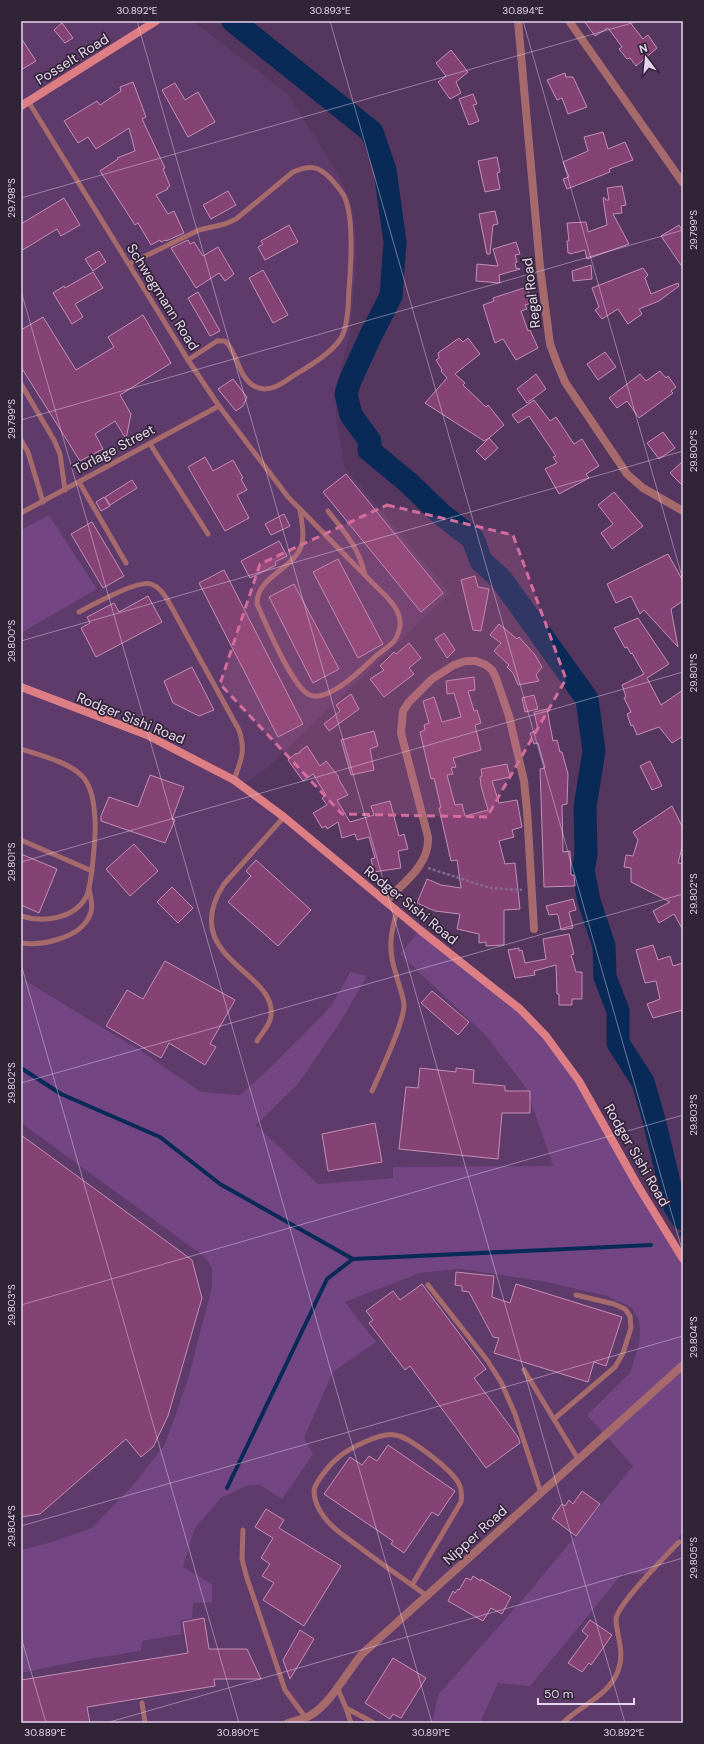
<svg xmlns="http://www.w3.org/2000/svg" width="704" height="1744" font-family="'DM Sans',sans-serif">
	<style>
		.built { fill: #5f3b6b }
		.green { fill: #734683 }
		.lines { fill: none; stroke-linecap: round; stroke-linejoin: round }
		.stream { stroke: #092a57; stroke-width: 4 }
		.river { stroke: #092a57; stroke-width: 23 }
		.building { fill: #854375; stroke: #c290b3 }
		.path { stroke: #846a8d; stroke-width: 2.5; stroke-dasharray: 3 2; stroke-linecap: butt }
		.lane { stroke: #a66a6d; stroke-width: 5 }
		.street { stroke: #a66a6d; stroke-width: 8 }
		.secondary { stroke: #dc7e83; stroke-width: 8 }
		.marked { fill: #d26d9d; fill-opacity: 0.2; stroke: #d26d9d; stroke-width: 3; stroke-dasharray: 8 5; stroke-linejoin: round }
		.ticks { fill: none; stroke: #e6d4ed; stroke-width: 1; stroke-opacity: 0.45 }
		.labels { text-anchor: middle; dominant-baseline: central; stroke-width: 3.5; stroke-linejoin: round; paint-order: stroke }
		.street-label { font-size: 14px; fill: #e6d4ed; stroke: #322437 }
		.neatline { fill: none; stroke: #e6d4ed; stroke-width: 1.5 }
		.ticks-label { font-size: 10px; text-anchor: middle; fill: #e6d4ed }
	</style>
	<rect width="100%" height="100%" fill="#54365f"/>
	<!-- built -->
	<g class="built">
		<path d="M 21,21 L 195,21 L 197,24 L 288,94 L 338,174 L 350,200 L 355,224 L 356,268 L 350,331 L 337,386 L 336,414 L 344,466 L 450,593 L 268,767 L 241,786 L 420,930 L 400,954 L 486,1036 L 526,1088 L 553,1166 L 393,1167 L 393,1178 L 318,1184 L 255,1125 L 298,1084 L 341,1021 L 367,976 L 349,972 L 331,1006 L 271,1067 L 240,1095 L 201,1093 L 141,1051 L 21,978 L 21,633 L 97,589 L 49,515 L 21,530 Z"/>
		<path d="M 21,1123 L 205,1257 L 212,1268 L 212,1287 L 187,1382 L 165,1444 L 134,1484 L 92,1528 L 52,1542 L 21,1550 Z"/>
		<path d="M 459,1269 L 546,1282 L 607,1296 L 632,1308 L 638,1318 L 640,1330 L 639,1344 L 630,1373 L 587,1415 L 633,1466 L 528,1593 L 438,1695 L 432,1723 L 21,1723 L 21,1673 L 84,1660 L 141,1651 L 142,1641 L 182,1634 L 180,1621 L 193,1603 L 212,1584 L 183,1567 L 195,1528 L 222,1497 L 249,1485 L 260,1485 L 304,1438 L 333,1372 L 376,1342 L 345,1302 L 420,1273 Z"/>
		<path d="M 683,1532 L 683,1723 L 480,1723 L 498,1683 L 585,1619 L 624,1572 L 645,1574 L 655,1569 Z"/>
	</g>
	<!-- green -->
	<g class="green">
		<path d="M 49,515 L 97,589 L 21,633 L 21,530 Z"/>
		<path d="M 420,930 L 519,1009 L 569,1065 L 683,1261 L 683,1532 L 655,1569 L 645,1574 L 623,1573 L 530,1686 L 498,1683 L 480,1723 L 432,1723 L 438,1695 L 528,1593 L 633,1466 L 587,1415 L 630,1373 L 639,1344 L 640,1330 L 638,1318 L 632,1308 L 607,1296 L 546,1282 L 460,1269 L 420,1273 L 345,1302 L 376,1342 L 333,1372 L 304,1438 L 313,1454 L 282,1499 L 260,1485 L 249,1485 L 222,1497 L 195,1528 L 183,1567 L 212,1584 L 212,1602 L 193,1603 L 192,1618 L 180,1621 L 182,1634 L 142,1641 L 141,1651 L 84,1660 L 21,1673 L 21,1550 L 52,1542 L 92,1528 L 134,1484 L 165,1444 L 187,1382 L 212,1287 L 212,1268 L 205,1257 L 21,1123 L 21,978 L 141,1051 L 201,1092 L 240,1095 L 271,1067 L 331,1006 L 350,972 L 367,976 L 341,1021 L 298,1084 L 256,1125 L 318,1184 L 393,1178 L 393,1167 L 553,1166 L 526,1088 L 486,1036 L 400,954 Z"/>
	</g>
	<g class="lines">
		<!-- stream -->
		<g class="stream">
			<path d="M 21,1068 L 61,1094 L 160,1137 L 220,1184 L 353,1259"/>
			<path d="M 681,1234 L 683,1235"/>
			<path d="M 227,1488 L 327,1279 L 353,1259 L 651,1245"/>
		</g>
		<!-- river -->
		<path class="river" d="M 233,21 L 372,132 L 385,170 L 395,242 L 391,296 L 370,337 L 350,381 L 346,394 L 351,415 L 370,441 L 369,450 L 409,483 L 441,514 L 473,539 L 481,561 L 501,579 L 587,699 L 594,751 L 585,807 L 586,855 L 583,870 L 589,901 L 604,946 L 605,977 L 618,1011 L 618,1043 L 643,1082 L 654,1120 L 675,1207 L 683,1219"/>
	</g>
	<!-- building -->
	<g class="building">
		<path d="M 584,21 L 629,21 L 643,39 L 648,35 L 657,48 L 636,66 L 630,58 L 627,59 L 619,49 L 622,47 L 608,28 L 595,36 Z"/>
		<path d="M 62,23 L 73,38 L 65,43 L 54,30 Z"/>
		<path d="M 21,38 L 36,61 L 21,70 Z"/>
		<path d="M 451,50 L 468,72 L 456,82 L 461,93 L 450,99 L 438,82 L 446,76 L 436,63 Z"/>
		<path d="M 565,73 L 566,77 L 573,77 L 587,107 L 568,114 L 562,98 L 557,100 L 547,80 Z"/>
		<path d="M 133,82 L 146,117 L 142,119 L 165,168 L 163,169 L 170,186 L 167,188 L 168,189 L 156,195 L 168,214 L 174,211 L 184,233 L 166,241 L 165,240 L 161,242 L 160,240 L 151,245 L 138,223 L 135,225 L 100,171 L 118,159 L 117,158 L 135,151 L 129,128 L 96,149 L 88,137 L 78,143 L 64,121 L 97,101 L 100,105 L 121,91 L 120,87 Z"/>
		<path d="M 175,83 L 185,100 L 198,92 L 215,122 L 188,137 L 162,90 Z"/>
		<path d="M 473,94 L 477,104 L 473,105 L 479,121 L 469,125 L 459,99 Z"/>
		<path d="M 603,132 L 608,149 L 625,142 L 633,160 L 609,169 L 610,172 L 567,189 L 563,179 L 569,177 L 563,162 L 588,151 L 584,137 Z"/>
		<path d="M 497,157 L 500,172 L 497,173 L 500,189 L 485,192 L 478,161 Z"/>
		<path d="M 622,186 L 626,205 L 621,206 L 622,213 L 613,214 L 629,244 L 587,259 L 585,250 L 570,254 L 570,253 L 568,253 L 567,241 L 569,241 L 567,223 L 586,222 L 588,232 L 607,225 L 603,198 L 605,198 L 606,200 L 609,200 L 607,188 Z"/>
		<path d="M 228,191 L 236,205 L 211,219 L 203,205 Z"/>
		<path d="M 64,198 L 80,225 L 61,236 L 57,229 L 21,251 L 21,224 Z"/>
		<path d="M 495,211 L 498,224 L 493,225 L 490,254 L 487,254 L 479,214 Z"/>
		<path d="M 289,225 L 298,242 L 265,260 L 258,247 L 263,244 L 261,241 Z"/>
		<path d="M 679,225 L 683,232 L 683,268 L 661,236 Z"/>
		<path d="M 188,240 L 190,244 L 194,242 L 203,256 L 218,247 L 234,274 L 225,281 L 219,273 L 196,288 L 171,248 Z"/>
		<path d="M 516,242 L 520,254 L 515,255 L 517,262 L 515,263 L 516,268 L 520,269 L 499,275 L 500,283 L 476,281 L 477,264 L 498,266 L 493,249 Z"/>
		<path d="M 99,251 L 106,262 L 93,271 L 85,259 Z"/>
		<path d="M 591,265 L 592,279 L 573,281 L 572,271 Z"/>
		<path d="M 643,268 L 648,275 L 645,278 L 651,294 L 678,283 L 679,286 L 659,301 L 639,309 L 642,314 L 628,324 L 618,309 L 602,319 L 595,310 L 599,307 L 592,288 Z"/>
		<path d="M 263,270 L 288,315 L 273,323 L 249,278 Z"/>
		<path d="M 93,272 L 103,288 L 75,304 L 83,317 L 72,324 L 53,293 L 64,286 L 65,288 Z"/>
		<path d="M 527,287 L 532,303 L 525,305 L 527,309 L 521,311 L 528,331 L 530,330 L 538,348 L 516,360 L 503,339 L 495,343 L 483,305 L 494,301 L 493,298 Z"/>
		<path d="M 198,292 L 220,331 L 210,336 L 188,298 Z"/>
		<path d="M 143,315 L 171,363 L 120,395 L 131,414 L 126,439 L 115,421 L 95,434 L 103,449 L 80,461 L 21,367 L 21,330 L 43,317 L 76,370 L 114,347 L 108,337 Z"/>
		<path d="M 459,338 L 463,342 L 468,338 L 480,354 L 455,374 L 465,383 L 463,385 L 486,407 L 488,405 L 504,425 L 489,438 L 498,448 L 485,460 L 476,451 L 489,438 L 484,441 L 425,403 L 447,378 L 441,371 L 442,370 L 436,360 L 439,358 L 438,353 Z"/>
		<path d="M 605,352 L 616,367 L 598,380 L 587,364 Z"/>
		<path d="M 660,371 L 666,378 L 668,376 L 676,387 L 671,391 L 673,393 L 639,418 L 627,401 L 617,408 L 609,398 L 640,374 L 646,381 Z"/>
		<path d="M 536,374 L 546,389 L 527,403 L 517,389 Z"/>
		<path d="M 233,379 L 247,397 L 243,406 L 236,411 L 218,389 Z"/>
		<path d="M 534,400 L 550,421 L 556,417 L 574,444 L 582,439 L 599,466 L 586,474 L 589,478 L 559,494 L 545,469 L 557,463 L 553,457 L 556,456 L 529,416 L 518,423 L 512,415 Z"/>
		<path d="M 663,432 L 675,448 L 659,459 L 647,443 Z"/>
		<path d="M 205,457 L 213,471 L 233,460 L 243,478 L 241,479 L 247,490 L 237,495 L 249,518 L 225,531 L 188,467 Z"/>
		<path d="M 683,461 L 683,486 L 670,473 Z"/>
		<path d="M 346,474 L 443,593 L 421,612 L 323,492 Z"/>
		<path d="M 132,480 L 137,488 L 110,505 L 105,497 Z"/>
		<path d="M 614,492 L 643,526 L 612,549 L 601,533 L 613,524 L 598,505 Z"/>
		<path d="M 104,497 L 110,506 L 101,511 L 96,502 Z"/>
		<path d="M 284,514 L 290,526 L 271,535 L 265,524 Z"/>
		<path d="M 92,522 L 124,576 L 103,588 L 71,534 Z"/>
		<path d="M 279,541 L 287,556 L 275,562 L 276,565 L 250,578 L 241,561 Z"/>
		<path d="M 668,554 L 683,581 L 683,601 L 671,609 L 678,647 L 644,610 L 640,614 L 631,596 L 616,603 L 607,584 Z"/>
		<path d="M 338,559 L 383,644 L 358,658 L 313,572 Z"/>
		<path d="M 224,570 L 303,724 L 278,737 L 199,583 Z"/>
		<path d="M 475,576 L 478,587 L 489,589 L 481,631 L 473,630 L 461,580 Z"/>
		<path d="M 294,584 L 339,669 L 313,683 L 269,597 Z"/>
		<path d="M 148,596 L 162,622 L 96,657 L 81,628 L 90,623 L 87,617 L 114,603 L 119,612 Z"/>
		<path d="M 638,618 L 669,664 L 647,678 L 661,705 L 683,690 L 683,736 L 672,743 L 659,727 L 637,735 L 633,725 L 631,726 L 627,714 L 631,712 L 624,698 L 626,697 L 622,685 L 644,674 L 632,653 L 631,654 L 627,647 L 625,648 L 614,628 Z"/>
		<path d="M 499,624 L 517,639 L 519,637 L 535,655 L 542,667 L 536,675 L 539,681 L 518,685 L 513,673 L 507,667 L 509,665 L 494,651 L 501,643 L 490,635 Z"/>
		<path d="M 444,633 L 455,650 L 447,658 L 435,639 Z"/>
		<path d="M 409,643 L 421,658 L 409,668 L 414,674 L 384,697 L 370,679 L 384,670 L 380,666 L 394,652 L 396,654 Z"/>
		<path d="M 192,667 L 214,710 L 199,716 L 173,703 L 164,681 Z"/>
		<path d="M 474,677 L 475,690 L 468,691 L 474,711 L 477,710 L 481,723 L 475,725 L 481,750 L 453,758 L 456,767 L 451,768 L 453,774 L 447,775 L 455,805 L 462,804 L 465,816 L 488,810 L 481,786 L 480,777 L 482,776 L 481,769 L 507,764 L 510,777 L 492,781 L 499,803 L 517,800 L 522,827 L 512,830 L 514,837 L 499,841 L 505,864 L 515,863 L 520,909 L 504,910 L 504,945 L 486,946 L 486,942 L 479,943 L 479,934 L 457,929 L 460,914 L 435,911 L 417,903 L 427,879 L 441,885 L 461,888 L 457,860 L 451,861 L 439,808 L 441,808 L 434,778 L 431,779 L 420,732 L 425,730 L 424,725 L 429,723 L 423,701 L 434,697 L 442,722 L 461,717 L 454,693 L 447,694 L 446,681 Z"/>
		<path d="M 351,694 L 359,709 L 329,731 L 324,724 L 340,711 L 336,705 Z"/>
		<path d="M 534,695 L 538,709 L 525,712 L 522,698 Z"/>
		<path d="M 547,709 L 553,741 L 557,740 L 560,752 L 562,752 L 568,774 L 567,804 L 562,805 L 563,852 L 570,851 L 571,875 L 574,875 L 575,886 L 544,887 L 540,769 L 545,768 L 538,743 L 534,744 L 530,733 L 538,730 L 534,712 Z"/>
		<path d="M 374,731 L 378,746 L 370,749 L 374,770 L 351,775 L 341,740 Z"/>
		<path d="M 307,746 L 320,766 L 326,761 L 339,777 L 338,778 L 348,795 L 337,800 L 350,822 L 374,815 L 371,806 L 390,801 L 399,836 L 404,834 L 408,849 L 398,851 L 401,868 L 374,872 L 371,859 L 375,858 L 369,837 L 357,840 L 355,834 L 342,838 L 338,822 L 327,829 L 326,826 L 322,828 L 313,813 L 327,805 L 322,798 L 326,795 L 313,774 L 303,781 L 288,760 L 295,754 L 300,753 L 300,751 Z"/>
		<path d="M 650,761 L 662,786 L 652,790 L 640,766 Z"/>
		<path d="M 150,775 L 184,787 L 172,819 L 175,820 L 165,843 L 101,821 L 101,816 L 109,797 L 138,807 Z"/>
		<path d="M 672,806 L 683,828 L 683,844 L 678,863 L 683,864 L 683,930 L 674,914 L 659,923 L 653,911 L 670,902 L 631,882 L 631,868 L 624,867 L 626,855 L 633,856 L 638,840 L 633,832 Z"/>
		<path d="M 134,844 L 158,871 L 130,896 L 106,869 Z"/>
		<path d="M 21,854 L 57,869 L 39,913 L 21,905 Z"/>
		<path d="M 256,860 L 311,910 L 278,946 L 228,902 L 251,876 L 246,871 Z"/>
		<path d="M 172,887 L 193,908 L 178,923 L 157,902 Z"/>
		<path d="M 573,899 L 576,910 L 569,912 L 573,928 L 561,930 L 558,915 L 557,914 L 549,915 L 546,906 Z"/>
		<path d="M 569,934 L 574,954 L 571,955 L 576,972 L 582,972 L 582,999 L 572,999 L 572,1005 L 559,1005 L 559,994 L 557,994 L 556,965 L 534,971 L 535,975 L 515,978 L 508,950 L 519,948 L 519,951 L 522,950 L 525,963 L 546,959 L 543,939 Z"/>
		<path d="M 653,945 L 658,960 L 670,956 L 673,966 L 683,963 L 683,1010 L 653,1018 L 647,1004 L 660,999 L 656,981 L 645,983 L 636,950 Z"/>
		<path d="M 165,961 L 235,1000 L 210,1044 L 216,1047 L 205,1065 L 169,1043 L 161,1058 L 106,1026 L 127,990 L 143,999 Z"/>
		<path d="M 432,991 L 469,1022 L 458,1035 L 421,1003 Z"/>
		<path d="M 420,1068 L 456,1072 L 456,1068 L 474,1070 L 473,1083 L 505,1086 L 505,1091 L 530,1091 L 530,1113 L 502,1113 L 498,1159 L 399,1149 L 406,1087 L 418,1088 Z"/>
		<path d="M 375,1123 L 382,1162 L 328,1171 L 322,1134 Z"/>
		<path d="M 21,1135 L 192,1260 L 202,1298 L 168,1416 L 153,1447 L 141,1457 L 126,1439 L 40,1514 L 21,1517 Z"/>
		<path d="M 456,1272 L 494,1276 L 492,1297 L 510,1303 L 516,1284 L 622,1317 L 606,1366 L 594,1362 L 588,1382 L 494,1353 L 499,1338 L 493,1337 L 469,1292 L 462,1291 L 462,1286 L 455,1285 Z"/>
		<path d="M 422,1284 L 486,1369 L 474,1378 L 518,1437 L 520,1443 L 486,1468 L 410,1366 L 405,1370 L 369,1323 L 373,1320 L 366,1311 L 393,1291 L 400,1300 Z"/>
		<path d="M 388,1445 L 455,1491 L 438,1516 L 432,1512 L 404,1553 L 391,1544 L 393,1541 L 324,1494 L 350,1457 L 362,1465 L 369,1456 L 377,1461 Z"/>
		<path d="M 582,1491 L 600,1504 L 576,1536 L 552,1518 L 562,1504 L 565,1506 L 569,1500 L 573,1504 Z"/>
		<path d="M 266,1509 L 284,1520 L 279,1528 L 341,1566 L 304,1626 L 263,1600 L 274,1583 L 262,1576 L 270,1564 L 261,1558 L 273,1538 L 255,1527 Z"/>
		<path d="M 473,1576 L 481,1581 L 481,1579 L 511,1597 L 502,1614 L 491,1608 L 483,1621 L 448,1601 L 453,1591 L 455,1593 L 458,1589 L 459,1590 L 466,1578 L 471,1580 Z"/>
		<path d="M 204,1618 L 209,1649 L 247,1649 L 261,1679 L 214,1679 L 215,1686 L 87,1707 L 90,1723 L 21,1723 L 21,1680 L 188,1653 L 183,1622 Z"/>
		<path d="M 590,1620 L 612,1635 L 591,1665 L 589,1663 L 582,1672 L 568,1663 L 588,1636 L 582,1631 Z"/>
		<path d="M 300,1630 L 314,1639 L 290,1679 L 283,1660 Z"/>
		<path d="M 393,1658 L 426,1678 L 401,1718 L 393,1714 L 390,1719 L 365,1703 Z"/>
	</g>
	<g class="lines">
		<!-- path -->
		<path class="path" d="M 428,868 L 490,888 L 522,890"/>
		<!-- lane -->
		<g class="lane">
			<path d="M 28,101 L 188,360 L 219,406 L 288,497 C 321,530 353,564 386,596 C 393,604 401,613 400,625 C 400,629 397,636 395,640 C 390,646 382,651 376,656 C 364,667 329,703 310,695 C 293,689 265,622 257,604 C 256,576 296,569 302,543 C 305,532 301,520 300,509"/>
			<path d="M 129,264 L 199,230 L 225,224 L 236,219 L 293,172 C 309,165 318,165 331,179 C 336,185 342,191 345,198 C 354,220 351,265 349,289 C 348,303 349,320 343,334 C 337,350 308,367 293,376 C 282,384 268,394 254,386 C 238,377 238,353 225,341 L 217,341 L 188,360"/>
			<path d="M 21,384 L 54,440 L 60,454 L 65,490"/>
			<path d="M 21,440 L 28,452 L 43,502"/>
			<path d="M 150,444 L 208,534"/>
			<path d="M 79,482 L 126,563"/>
			<path d="M 328,511 C 345,533 358,546 365,575"/>
			<path d="M 21,513 L 219,406"/>
			<path d="M 79,612 C 92,605 139,579 151,584 C 159,587 163,593 167,599 L 239,730 C 246,751 241,760 234,780"/>
			<path d="M 21,749 C 39,755 69,762 82,776 C 92,786 94,804 95,819 C 96,832 92,886 86,897 C 74,919 43,923 21,916"/>
			<path d="M 21,840 L 92,871"/>
			<path d="M 21,943 C 42,946 79,938 89,917 C 94,908 91,899 89,889"/>
			<path d="M 257,1041 C 261,1034 268,1027 270,1020 C 284,972 175,960 224,884 L 284,817"/>
			<path d="M 372,1091 C 380,1073 405,1021 404,1004 C 403,994 398,984 396,974 C 388,950 390,935 397,911"/>
			<path d="M 428,1285 L 487,1360 L 501,1382 L 515,1414 L 541,1493"/>
			<path d="M 524,1370 L 578,1459"/>
			<path d="M 554,1419 L 615,1367 L 623,1353 L 631,1328 L 630,1316 L 625,1309 L 614,1304 L 576,1295"/>
			<path d="M 243,1530 L 242,1559 L 246,1575 L 285,1690 L 306,1718"/>
			<path d="M 412,1585 L 461,1502 C 462,1495 462,1490 459,1484 C 452,1470 410,1437 395,1435 C 382,1432 349,1448 339,1457 C 331,1463 316,1481 314,1490 C 314,1497 317,1506 320,1511 C 329,1526 344,1536 358,1546 C 380,1563 404,1579 427,1596"/>
			<path d="M 337,1687 L 346,1708 L 351,1723"/>
			<path d="M 142,1703 L 145,1723"/>
			<path d="M 346,1708 L 374,1723"/>
			<path d="M 563,1723 C 580,1705 608,1697 618,1671 C 625,1652 617,1638 616,1620 C 615,1606 667,1555 679,1542"/>
		</g>
		<!-- street -->
		<g class="street">
			<path d="M 518,21 L 540,267 L 550,344 L 557,363 L 565,382 L 627,474 L 643,488 L 683,511"/>
			<path d="M 569,21 L 683,183"/>
			<path d="M 386,901 C 403,883 430,865 428,837 L 401,733 L 403,711 L 409,702 L 432,679 L 454,665 L 466,661 L 476,661 L 486,665 L 492,670 L 496,678 L 509,716 L 524,781 L 527,810 L 534,929"/>
			<path d="M 288,1723 C 295,1721 304,1719 311,1715 C 331,1703 347,1672 362,1654 L 683,1365"/>
		</g>
		<!-- secondary -->
		<g class="secondary">
			<path d="M 21,106 L 156,21"/>
			<path d="M 21,687 L 147,735 L 234,780 L 284,817 L 420,930 L 520,1009 L 546,1036 L 579,1081 L 638,1186 L 683,1259"/>
		</g>
	</g>
	<!-- marked area -->
	<path class="marked" d="M 387,505 L 513,535 L 566,679 L 487,817 L 342,814 L 220,684 L 260,564 Z"/>
	<!-- ticks -->
	<path class="ticks" d="M 137,21 L 625,1723M 330,21 L 683,1253M 523,21 L 683,580M 21,198 L 639,21M 21,291 L 432,1723M 21,420 L 683,230M 21,641 L 683,451M 21,862 L 683,672M 21,964 L 239,1723M 21,1083 L 683,894M 21,1305 L 683,1115M 21,1526 L 683,1336M 21,1637 L 46,1723M 106,1723 L 683,1558"/>
	<g class="labels">
		<!-- street labels -->
		<g class="street-label">
			<text transform="translate(72 59) rotate(-32)">Posselt Road</text>
			<text transform="translate(531 293) rotate(-97)">Regal Road</text>
			<text transform="translate(163 297) rotate(58)">Schwegmann Road</text>
			<text transform="translate(114 449) rotate(-28)">Torlage Street</text>
			<text transform="translate(131 718) rotate(22)">Rodger Sishi Road</text>
			<text transform="translate(411 905) rotate(39)">Rodger Sishi Road</text>
			<text transform="translate(637 1155) rotate(60)">Rodger Sishi Road</text>
			<text transform="translate(475 1535) rotate(-42)">Nipper Road</text>
		</g>
	</g>
	<!-- border -->
	<rect width="704" height="1744" fill="none" stroke="#322437" stroke-width="44"/>
	<!-- north arrow -->
	<g transform="translate(646 58) rotate(344)" stroke="#322437" stroke-width="3" paint-order="stroke">
	<path d="M0-3L7 15L0 10L-7 15Z" fill="#e6d4ed"/>
	<text y="-6" font-size="11" font-weight="bold" text-anchor="middle" fill="#e6d4ed">N</text>
	</g>
	<!-- scale -->
	<path d="M538 1698v6h96v-6" fill="none" stroke="#e6d4ed" stroke-width="2"/>
	<text x="544" y="1698" font-size="12" fill="#e6d4ed" stroke="#322437" stroke-width="3" paint-order="stroke">50 m</text>
	<rect x="22" y="22" width="660" height="1700" class="neatline"/>
	<g class="ticks-label">
		<text x="137" y="14">30.892°E</text>
		<text x="330" y="14">30.893°E</text>
		<text x="523" y="14">30.894°E</text>
		<text transform="translate(11 198) rotate(-90)" y="4">29.798°S</text>
		<text transform="translate(693 230) rotate(-90)" y="4">29.799°S</text>
		<text transform="translate(11 419) rotate(-90)" y="4">29.799°S</text>
		<text transform="translate(693 451) rotate(-90)" y="4">29.800°S</text>
		<text transform="translate(11 641) rotate(-90)" y="4">29.800°S</text>
		<text transform="translate(693 673) rotate(-90)" y="4">29.801°S</text>
		<text transform="translate(11 862) rotate(-90)" y="4">29.801°S</text>
		<text transform="translate(693 894) rotate(-90)" y="4">29.802°S</text>
		<text transform="translate(11 1083) rotate(-90)" y="4">29.802°S</text>
		<text transform="translate(693 1115) rotate(-90)" y="4">29.803°S</text>
		<text transform="translate(11 1305) rotate(-90)" y="4">29.803°S</text>
		<text transform="translate(693 1337) rotate(-90)" y="4">29.804°S</text>
		<text transform="translate(11 1526) rotate(-90)" y="4">29.804°S</text>
		<text transform="translate(693 1558) rotate(-90)" y="4">29.805°S</text>
		<text x="45" y="1736">30.889°E</text>
		<text x="238" y="1736">30.890°E</text>
		<text x="431" y="1736">30.891°E</text>
		<text x="624" y="1736">30.892°E</text>
	</g>
</svg>
